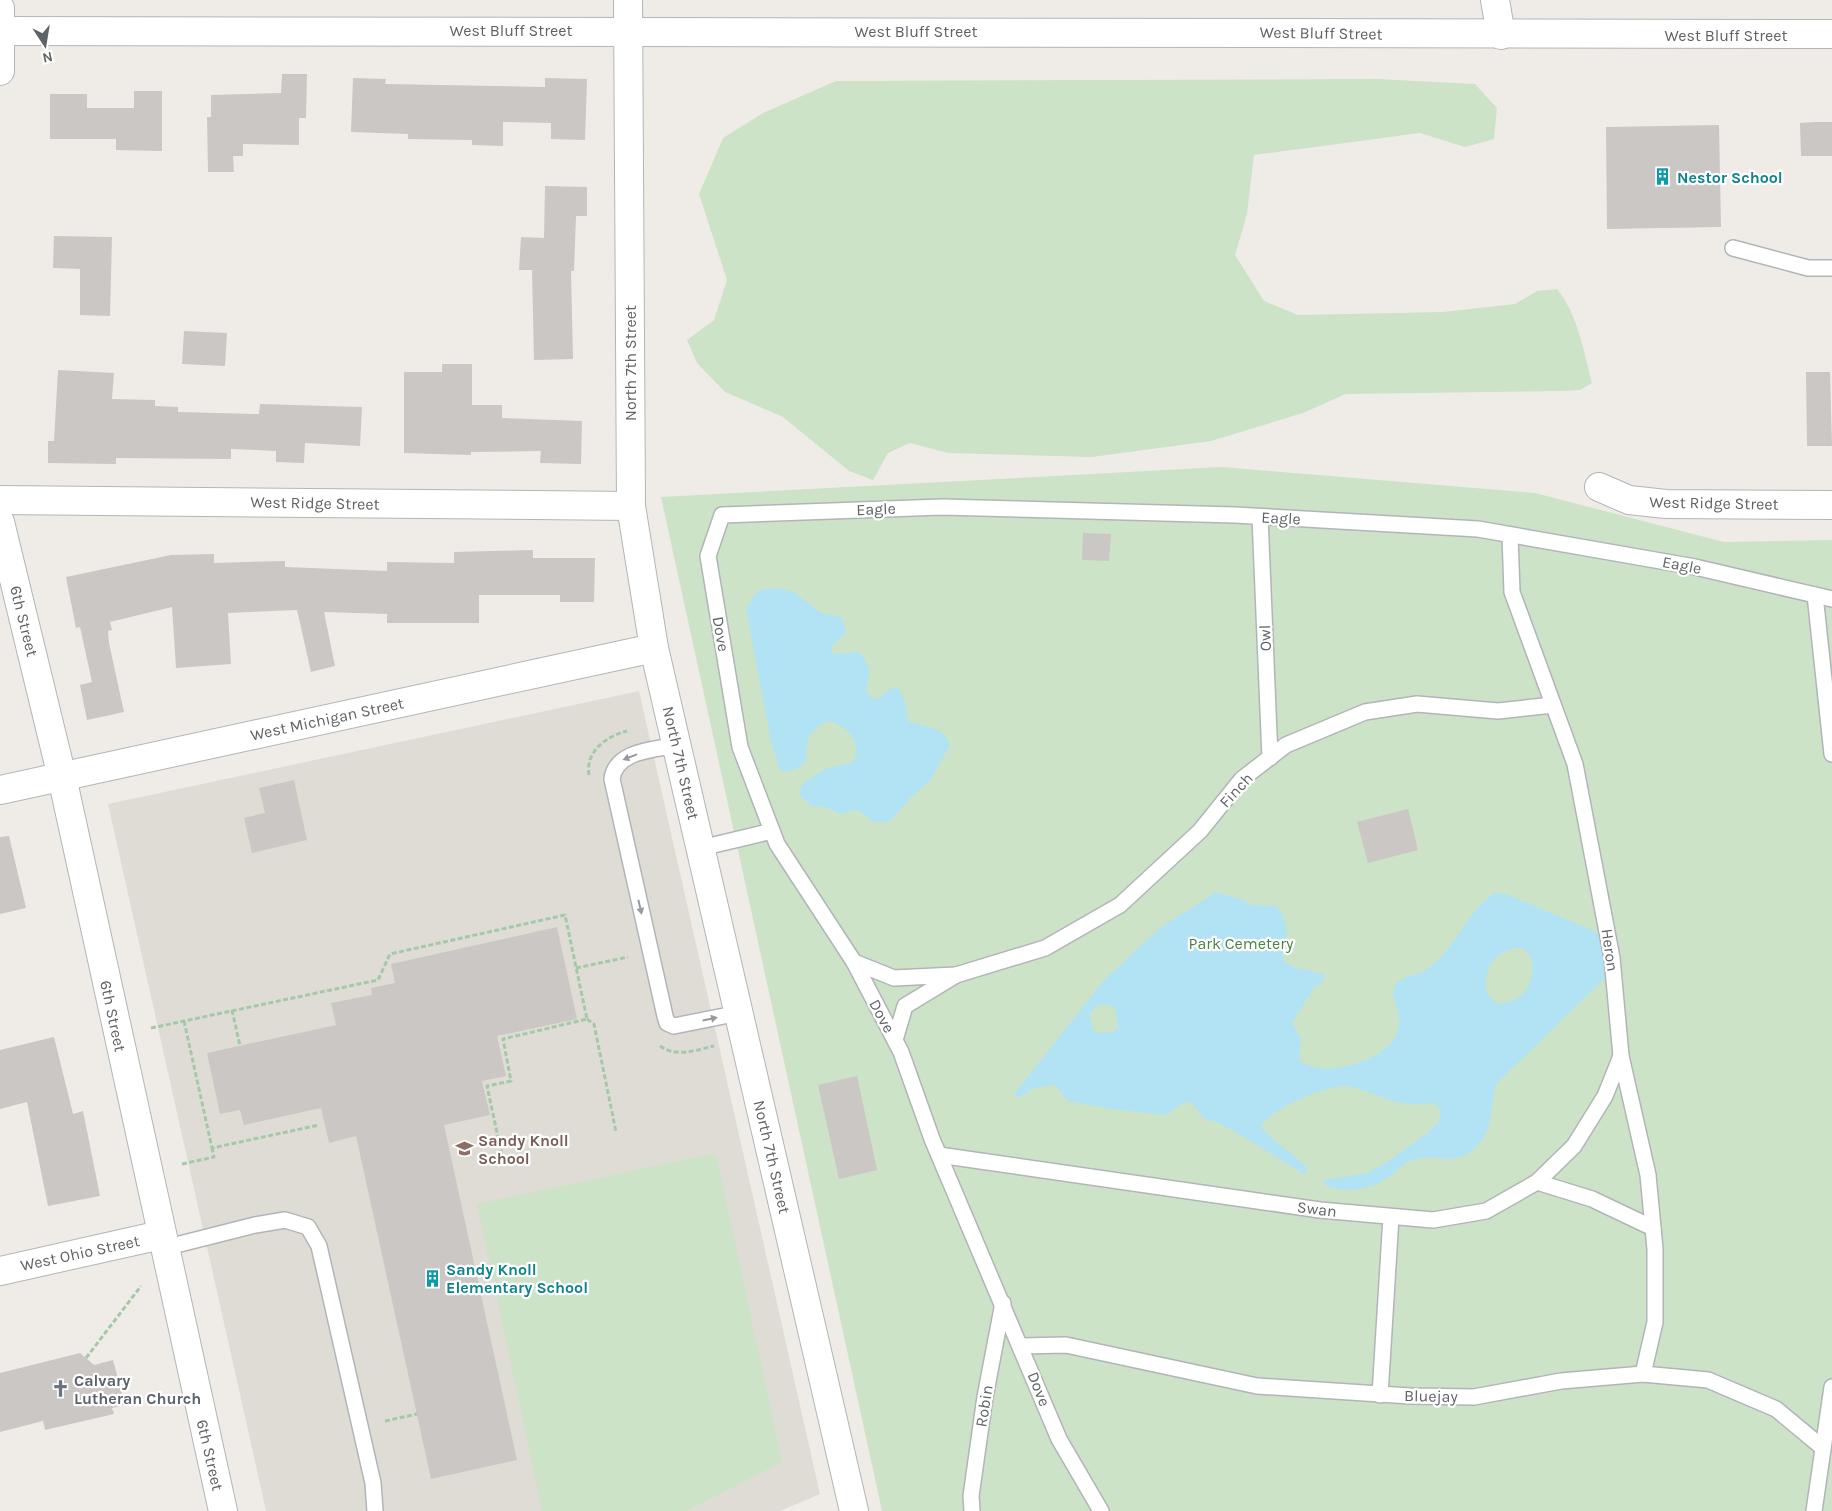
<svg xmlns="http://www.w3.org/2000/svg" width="1832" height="1511" font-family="Karla,sans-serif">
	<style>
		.education { fill: #dfdcd6 }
		.green { fill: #cce3c7 }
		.water { fill: #b1e3f5; fill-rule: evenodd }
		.building { fill: #cbc7c4 }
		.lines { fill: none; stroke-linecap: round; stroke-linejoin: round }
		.service-casing { stroke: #b2b5b8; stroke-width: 18 }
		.minor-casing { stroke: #b2b5b8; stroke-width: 30 }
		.tertiary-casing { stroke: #b2b5b8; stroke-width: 30 }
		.path { stroke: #a4c9a8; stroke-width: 3; stroke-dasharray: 5 2.5; stroke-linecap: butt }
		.service { stroke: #fff; stroke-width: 15 }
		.minor { stroke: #fff; stroke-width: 28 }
		.tertiary { stroke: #fff; stroke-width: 28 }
		.oneway { fill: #979a9c }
		.labels { text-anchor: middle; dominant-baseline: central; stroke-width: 4.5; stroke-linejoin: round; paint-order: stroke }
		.street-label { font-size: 16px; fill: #5f6366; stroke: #fff }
		.culture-label { font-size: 16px; font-weight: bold; fill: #0d838f; stroke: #fff; text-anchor: start }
		.park-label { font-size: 16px; fill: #498341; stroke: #fff }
		.education-label { font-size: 16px; font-weight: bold; fill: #785e54; stroke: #fff; text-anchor: start }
		.worship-label { font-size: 16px; font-weight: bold; fill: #5b616d; stroke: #fff; text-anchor: start }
	</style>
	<rect width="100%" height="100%" fill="#efece7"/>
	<!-- education -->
	<path class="education" d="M 639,691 L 820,1494 L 780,1511 L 266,1511 L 108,804 Z"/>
	<!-- green -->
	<g class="green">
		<path d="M 1377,79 L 1475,84 L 1497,108 L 1494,139 L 1465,147 L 1420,133 L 1254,155 L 1247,214 L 1235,255 L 1264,301 L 1298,315 L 1443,312 L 1515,304 L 1537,291 L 1557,289 C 1578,315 1584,352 1592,383 L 1580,390 L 1564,391 L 1346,394 L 1303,413 L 1211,441 L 1092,457 L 948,453 L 910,443 L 888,453 L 873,480 L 849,471 L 783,417 L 725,392 L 697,363 L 687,340 L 714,320 L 727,280 L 699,194 L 723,138 L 763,113 L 836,81 Z"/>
		<path d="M 1222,467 L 1535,493 L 1724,542 L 1832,540 L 1832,1511 L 882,1511 L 661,497 Z"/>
		<path d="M 716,1153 L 782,1462 L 686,1511 L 542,1511 L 477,1204 Z"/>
	</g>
	<!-- water -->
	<g class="water">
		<path d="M 784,589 L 795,593 L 821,613 L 841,617 L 846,630 L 844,635 L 831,646 L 833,654 L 857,652 L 862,654 L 870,671 L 866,690 L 870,697 L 877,699 L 893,687 L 900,690 L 906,705 L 908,721 C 925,728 943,725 950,745 L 930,781 L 912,796 L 892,819 L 887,822 L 874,822 L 861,812 L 855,810 L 841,814 L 823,806 L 813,807 L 799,795 L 802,784 L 825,769 L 853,762 C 863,743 846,724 828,721 C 810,728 804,742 807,760 C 800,767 790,775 780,770 L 771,742 L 746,609 C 759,587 757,588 784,589 Z"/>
		<path d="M 1216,892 L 1240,899 L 1251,905 L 1276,906 C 1283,913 1287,925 1287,935 C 1287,945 1277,957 1288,964 C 1300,972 1313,969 1325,975 L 1322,983 L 1314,987 L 1292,1023 L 1301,1039 L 1299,1060 C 1323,1079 1378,1063 1394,1039 C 1403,1025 1398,1009 1393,995 C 1394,975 1411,978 1424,971 C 1455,953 1464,912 1495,893 L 1506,894 L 1594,931 L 1603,939 L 1604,979 L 1497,1083 C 1489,1106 1495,1132 1474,1149 C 1452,1168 1435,1152 1412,1160 C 1401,1164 1394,1175 1384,1180 C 1368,1190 1342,1194 1325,1185 L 1324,1180 L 1367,1173 L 1390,1160 L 1426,1134 L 1438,1123 L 1441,1112 L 1435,1103 C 1422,1104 1410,1105 1397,1102 C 1382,1099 1357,1085 1342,1086 C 1321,1088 1272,1108 1261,1126 L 1267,1134 L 1305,1165 L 1307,1171 L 1304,1174 L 1237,1133 L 1219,1123 L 1205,1119 L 1191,1102 L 1181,1104 L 1166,1115 L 1112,1109 L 1068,1101 L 1055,1085 L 1031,1089 L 1020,1097 L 1015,1096 L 1015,1093 L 1104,980 L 1160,928 ZM 1513,948 L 1524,948 C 1539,963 1533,988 1516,999 C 1511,1003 1503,1003 1497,1004 L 1487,994 C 1483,971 1491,955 1513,948 ZM 1106,1004 L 1115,1008 L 1118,1027 L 1113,1032 L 1097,1033 L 1092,1028 L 1090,1013 L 1098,1005 Z"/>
	</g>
	<!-- building -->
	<g class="building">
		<path d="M 282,74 L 307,74 L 306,118 L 299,118 L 299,145 L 243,144 L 243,156 L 233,156 L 234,172 L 208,172 L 207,117 L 211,117 L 211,95 L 281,93 Z"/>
		<path d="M 353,78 L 386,79 L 385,84 L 545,87 L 545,78 L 587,79 L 585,140 L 551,139 L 551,123 L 503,122 L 503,146 L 472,145 L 472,140 L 408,139 L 408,134 L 351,132 Z"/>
		<path d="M 134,91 L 162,91 L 162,151 L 116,150 L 116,139 L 50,139 L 50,94 L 87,94 L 87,108 L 134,108 Z"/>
		<path d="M 1814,122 L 1832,122 L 1832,156 L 1801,156 L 1800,123 Z"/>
		<path d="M 1719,125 L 1721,227 L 1607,229 L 1606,127 Z"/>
		<path d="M 545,186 L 587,187 L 587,216 L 576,216 L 574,271 L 571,271 L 573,359 L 534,360 L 532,270 L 519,270 L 521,237 L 544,238 Z"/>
		<path d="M 54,236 L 112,237 L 110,316 L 80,315 L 80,269 L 53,268 Z"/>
		<path d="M 184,331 L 227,333 L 225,366 L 182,364 Z"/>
		<path d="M 442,364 L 472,364 L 472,405 L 502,405 L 502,418 L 582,421 L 581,464 L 540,463 L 541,451 L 471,452 L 471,455 L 404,453 L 404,372 L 442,372 Z"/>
		<path d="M 58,370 L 114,373 L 112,399 L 155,400 L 155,406 L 178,407 L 178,412 L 259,414 L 260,404 L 362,407 L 360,446 L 305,443 L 304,463 L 276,462 L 276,451 L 231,449 L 231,459 L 116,458 L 116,464 L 48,463 L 48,441 L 54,441 Z"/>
		<path d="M 1806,372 L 1830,372 L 1832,446 L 1807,446 Z"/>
		<path d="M 1083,533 L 1111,534 L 1109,561 L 1082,560 Z"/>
		<path d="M 533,550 L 533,558 L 595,558 L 594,602 L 560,602 L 560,595 L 479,595 L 479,623 L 387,623 L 387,614 L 324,612 L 335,666 L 311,672 L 297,610 L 228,613 L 231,664 L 176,668 L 172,607 L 110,622 L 112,630 L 108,631 L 109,643 L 124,712 L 87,720 L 80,685 L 92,682 L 80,627 L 76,628 L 66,577 L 171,555 L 214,554 L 214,563 L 285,561 L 285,567 L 387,571 L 387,562 L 454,563 L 454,552 Z"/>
		<path d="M 294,780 L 307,840 L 252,853 L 244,818 L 265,813 L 259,788 Z"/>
		<path d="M 1408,809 L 1418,850 L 1368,863 L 1357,822 Z"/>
		<path d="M 9,836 L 26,908 L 0,914 L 0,837 Z"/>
		<path d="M 557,927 L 577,1019 L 497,1036 L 506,1076 L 482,1081 L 490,1115 L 444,1125 L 517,1460 L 431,1479 L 356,1136 L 329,1143 L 321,1108 L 244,1125 L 240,1110 L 220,1114 L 207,1053 L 336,1025 L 331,1003 L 372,995 L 371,988 L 395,983 L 391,964 Z"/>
		<path d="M 54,1037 L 73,1114 L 83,1111 L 100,1196 L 48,1206 L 27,1102 L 0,1109 L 0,1050 Z"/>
		<path d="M 857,1076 L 877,1170 L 839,1179 L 818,1085 Z"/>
		<path d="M 80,1353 L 94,1365 L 113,1360 L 125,1405 L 112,1408 L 114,1414 L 45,1430 L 43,1421 L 0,1432 L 0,1373 Z"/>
	</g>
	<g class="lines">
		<defs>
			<g id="service">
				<path d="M 1733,248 L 1808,268 L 1832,268"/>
				<path d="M 1260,517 L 1270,758"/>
				<path d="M 1510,535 L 1512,592 L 1575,764 L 1612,958 L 1621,1056 L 1648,1175 L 1655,1249 L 1655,1322 L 1643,1374"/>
				<path d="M 1815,595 L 1832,754"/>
				<path d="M 677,745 C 654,750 616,750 612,779 L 665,1016 L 667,1023 L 674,1026 L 739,1013"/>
				<path d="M 701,848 L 772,831"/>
				<path d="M 854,962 L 894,978 L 956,975 L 905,1006 L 895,1040"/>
				<path d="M 956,975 L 1045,948 L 1120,905 L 1200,831 L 1242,779 L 1286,745 L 1365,712 L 1417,704 L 1498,711 L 1553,705"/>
				<path d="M 939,1155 L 1320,1210 L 1433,1220 L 1486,1211 L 1537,1182 L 1574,1146 L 1605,1096 L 1621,1056"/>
				<path d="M 1537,1182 L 1592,1199 L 1653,1228"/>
				<path d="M 164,1248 L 255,1225 L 285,1220 L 308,1227 L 319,1246 L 373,1483 L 375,1511"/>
				<path d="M 1021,1346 L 1066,1345 L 1257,1386 L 1410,1396 L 1474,1397 L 1561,1381 L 1643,1374 L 1708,1380 L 1776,1409 L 1823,1448"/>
				<path d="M 1380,1395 L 1391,1217"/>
				<path d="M 972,1511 L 971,1496 L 985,1397 L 1003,1303"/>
				<path d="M 1101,1511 L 1059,1439 L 932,1139 L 901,1052 L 854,962 L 777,844 L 740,747 L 708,556 L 722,515 L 942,507 L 1235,515 L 1478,529 L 1695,567 L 1832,599"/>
				<path d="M 1814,1511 L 1832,1387"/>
			</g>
			<g id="minor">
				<path d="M 1495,0 L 1501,35"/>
				<path d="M 0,8 L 0,71"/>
				<path d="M 0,31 L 1832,34"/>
				<path d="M 1599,487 L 1629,500 L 1666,504 L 1832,505"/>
				<path d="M 0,500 L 631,506"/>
				<path d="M 0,522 L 62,777 L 223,1511"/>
				<path d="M 0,790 L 654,648"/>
				<path d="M 0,1271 L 161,1235"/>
			</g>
			<path id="tertiary" d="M 628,0 L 631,506 L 654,648 L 854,1511"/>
		</defs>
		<!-- service casing -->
		<use href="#service" class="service-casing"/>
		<!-- minor casing -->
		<use href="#minor" class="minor-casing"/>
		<!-- tertiary casing -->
		<use href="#tertiary" class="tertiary-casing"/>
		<!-- path -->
		<g class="path">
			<path d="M 589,775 C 585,751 607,736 627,731"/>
			<path d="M 576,968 L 628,957"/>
			<path d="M 232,1010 L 240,1046"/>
			<path d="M 587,1019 L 594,1024 L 616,1132"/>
			<path d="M 184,1021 L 212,1148 L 319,1125"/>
			<path d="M 151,1028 L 378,980 L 390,954 L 565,915 L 587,1019 L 503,1039 L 511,1081 L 487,1086 L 502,1156"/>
			<path d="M 660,1046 C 677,1058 696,1050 714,1046"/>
			<path d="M 182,1164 L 214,1157 L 212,1148"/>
			<path d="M 86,1358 L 141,1286"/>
			<path d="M 385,1421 L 417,1414"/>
		</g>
		<!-- service -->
		<use href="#service" class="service"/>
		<!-- minor -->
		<use href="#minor" class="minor"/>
		<!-- tertiary -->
		<use href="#tertiary" class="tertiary"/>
	</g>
	<!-- one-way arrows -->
	<defs><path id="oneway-solid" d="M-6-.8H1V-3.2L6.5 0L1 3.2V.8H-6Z" transform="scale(1.25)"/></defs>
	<g class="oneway">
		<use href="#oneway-solid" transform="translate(630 757) rotate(159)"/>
		<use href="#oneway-solid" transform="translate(640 907) rotate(77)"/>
		<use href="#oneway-solid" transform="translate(710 1019) rotate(-12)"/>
	</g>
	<!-- icons -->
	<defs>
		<symbol id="building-bare" viewBox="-9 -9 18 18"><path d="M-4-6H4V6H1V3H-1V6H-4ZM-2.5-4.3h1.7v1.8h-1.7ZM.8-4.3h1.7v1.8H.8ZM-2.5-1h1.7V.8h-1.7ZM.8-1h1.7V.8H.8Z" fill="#0f9aa8" stroke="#fff" stroke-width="2.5" paint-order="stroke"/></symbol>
		<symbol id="school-bare" viewBox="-9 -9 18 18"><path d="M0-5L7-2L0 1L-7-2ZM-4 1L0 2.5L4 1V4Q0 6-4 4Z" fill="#8d6e63" stroke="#fff" stroke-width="2.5" paint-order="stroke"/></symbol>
		<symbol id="church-bare" viewBox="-9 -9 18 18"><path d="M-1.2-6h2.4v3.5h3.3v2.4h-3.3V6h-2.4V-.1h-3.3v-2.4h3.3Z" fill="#6b7280" stroke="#fff" stroke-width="2.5" paint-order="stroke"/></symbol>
	</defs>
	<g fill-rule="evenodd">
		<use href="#building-bare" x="1650" y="164" width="25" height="25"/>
		<use href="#school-bare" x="452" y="1136" width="25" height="25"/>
		<use href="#building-bare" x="420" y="1266" width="25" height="25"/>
		<use href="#church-bare" x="48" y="1376" width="25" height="25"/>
	</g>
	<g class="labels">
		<!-- street labels -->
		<g class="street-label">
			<text x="511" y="30">West Bluff Street</text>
			<text x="916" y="31">West Bluff Street</text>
			<text transform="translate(1321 33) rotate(1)">West Bluff Street</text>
			<text x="1726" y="35">West Bluff Street</text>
			<text transform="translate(630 363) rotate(-90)">North 7th Street</text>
			<text transform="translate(315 503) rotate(1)">West Ridge Street</text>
			<text transform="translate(1714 503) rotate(1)">West Ridge Street</text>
			<text transform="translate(876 509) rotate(-2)">Eagle</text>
			<text transform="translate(1281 518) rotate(3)">Eagle</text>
			<text transform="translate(1682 565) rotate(11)">Eagle</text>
			<text transform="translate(24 621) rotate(76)">6th Street</text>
			<text transform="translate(721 634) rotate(80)">Dove</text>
			<text transform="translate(1265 638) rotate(-92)">Owl</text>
			<text transform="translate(327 719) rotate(-12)">West Michigan Street</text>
			<text transform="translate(681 763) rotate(77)">North 7th Street</text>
			<text transform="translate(1236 790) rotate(-47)">Finch</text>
			<text transform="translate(1610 950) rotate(82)">Heron</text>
			<text transform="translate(113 1016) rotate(78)">6th Street</text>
			<text transform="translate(882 1016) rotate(62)">Dove</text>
			<text transform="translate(772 1157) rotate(77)">North 7th Street</text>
			<text transform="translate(1317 1209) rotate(7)">Swan</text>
			<text transform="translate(80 1253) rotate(-12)">West Ohio Street</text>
			<text transform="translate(1039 1389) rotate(68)">Dove</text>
			<text transform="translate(1431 1396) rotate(1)">Bluejay</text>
			<text transform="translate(984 1406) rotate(-81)">Robin</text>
			<text transform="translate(210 1455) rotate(77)">6th Street</text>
		</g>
		<!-- culture labels -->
		<g class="culture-label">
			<text x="1677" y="177">Nestor School</text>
			<text x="446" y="1269">Sandy Knoll<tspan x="446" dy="18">Elementary School</tspan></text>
		</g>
		<!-- park labels -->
		<g class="park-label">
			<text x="1241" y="943">Park Cemetery</text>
		</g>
		<!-- education labels -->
		<g class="education-label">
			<text x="478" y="1140">Sandy Knoll<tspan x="478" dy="18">School</tspan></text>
		</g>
		<!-- worship labels -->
		<g class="worship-label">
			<text x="74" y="1380">Calvary<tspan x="74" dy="18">Lutheran Church</tspan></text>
		</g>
	</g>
	<!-- north arrow -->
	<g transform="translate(45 45) rotate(168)" stroke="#ffffff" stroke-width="4" paint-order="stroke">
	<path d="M0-4L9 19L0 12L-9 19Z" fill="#5f6366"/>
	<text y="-8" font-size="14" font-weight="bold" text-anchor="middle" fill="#5f6366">N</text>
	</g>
</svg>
